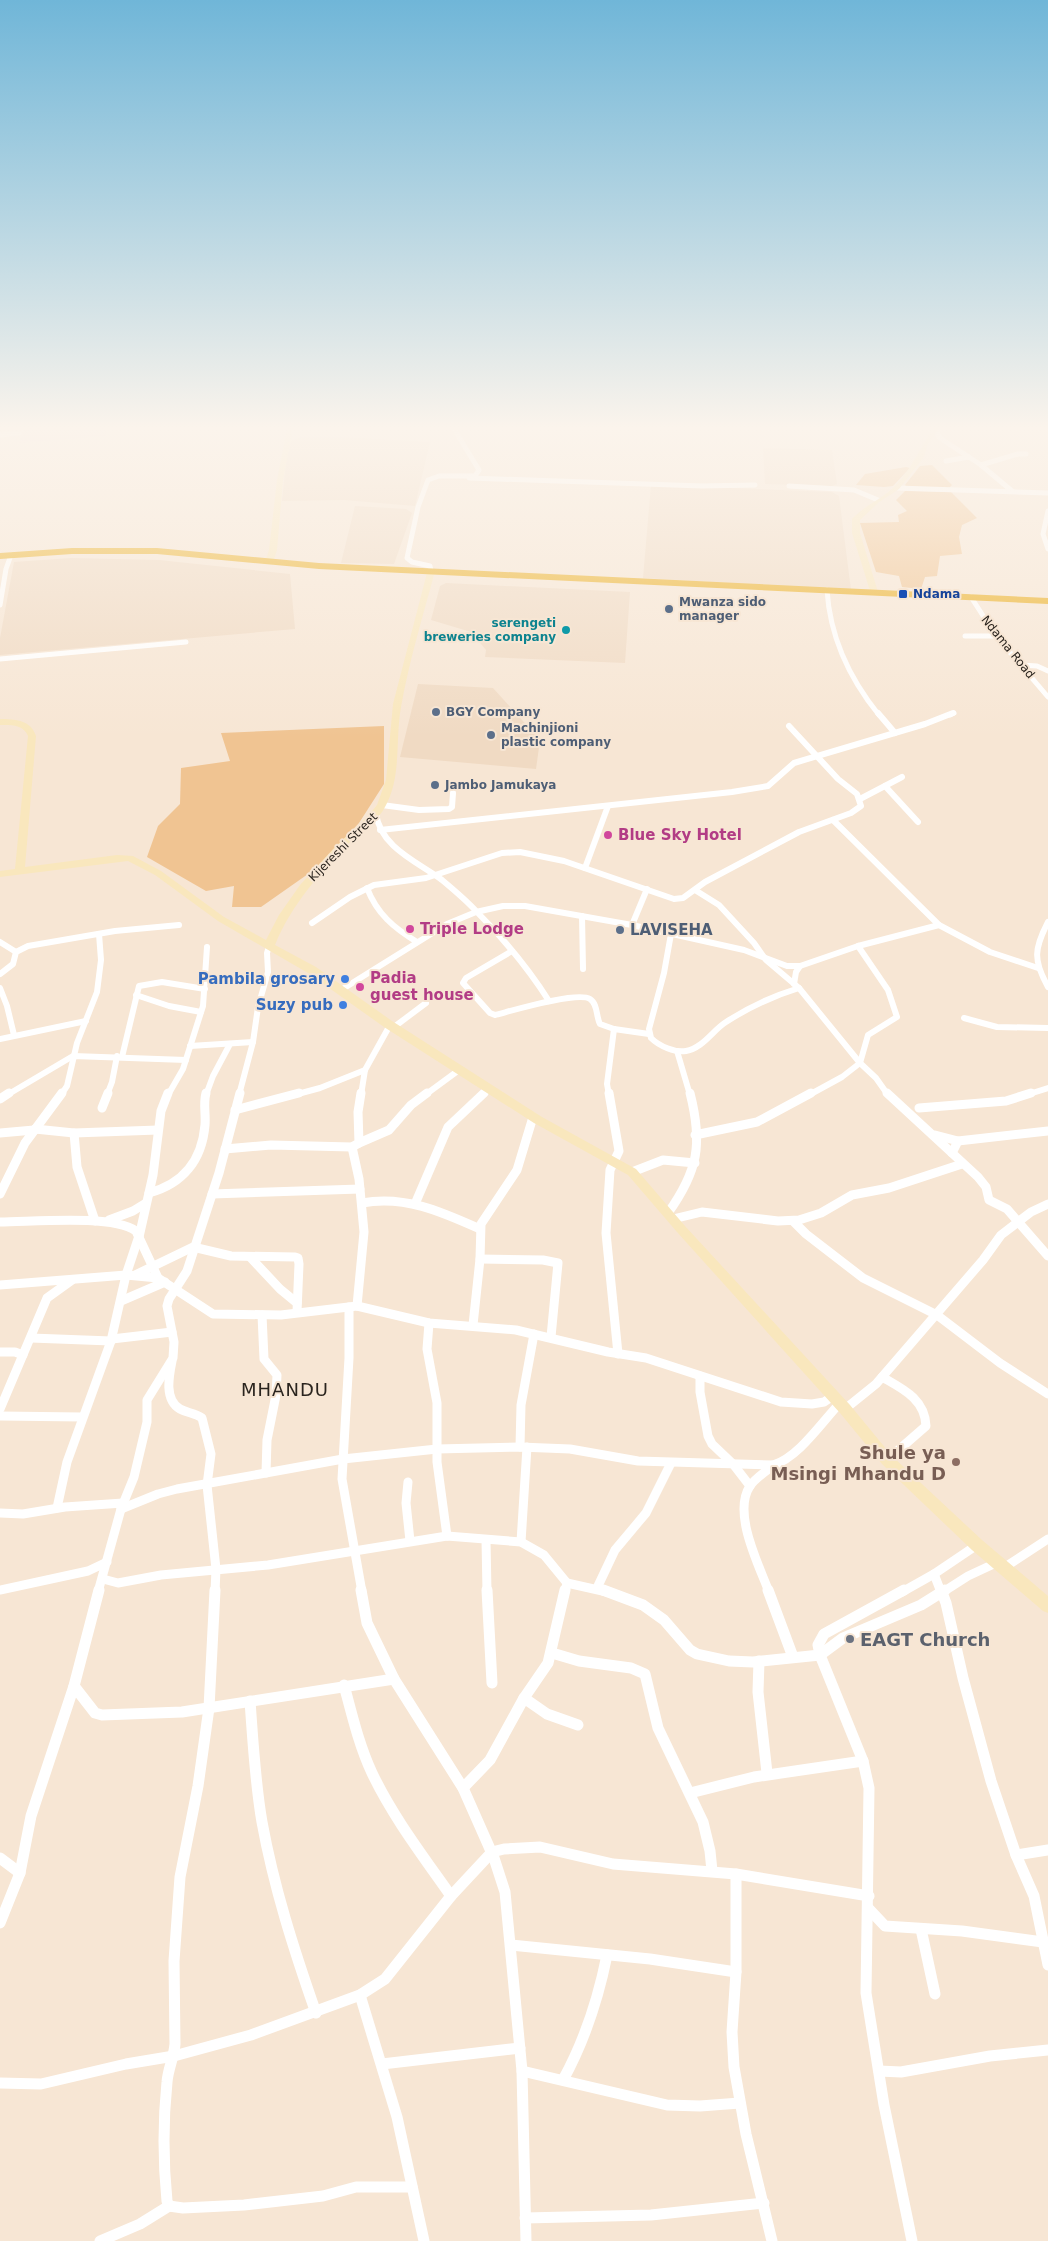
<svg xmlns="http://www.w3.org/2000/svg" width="1048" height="2241" font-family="'DejaVu Sans',sans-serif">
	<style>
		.built { fill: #f0dac3 }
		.medical { fill: #f3d8d6 }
		.green { fill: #f0c492 }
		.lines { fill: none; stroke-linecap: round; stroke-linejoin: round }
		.street-far3 { stroke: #fff; stroke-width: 5 }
		.street-far2 { stroke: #fff; stroke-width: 6 }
		.street-far1 { stroke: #fff; stroke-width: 9 }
		.street { stroke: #fff; stroke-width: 11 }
		.secondary { fill: #f9e7bd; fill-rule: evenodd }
		.highway { fill: #ebaf22; fill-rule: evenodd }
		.transit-dot { fill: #1a4fb4; stroke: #f7e6d4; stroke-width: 2 }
		.service-dot { fill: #5c6f8a; stroke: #f7e6d4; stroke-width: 2 }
		.culture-dot { fill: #0f9aa8; stroke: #f7e6d4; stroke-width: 2 }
		.hotel-dot { fill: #d1479c; stroke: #f7e6d4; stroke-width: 2 }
		.shop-dot { fill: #3f7fe0; stroke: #f7e6d4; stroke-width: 2 }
		.education-dot { fill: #8d6e63; stroke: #f7e6d4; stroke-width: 2 }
		.worship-dot { fill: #6b7280; stroke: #f7e6d4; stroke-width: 2 }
		.labels { text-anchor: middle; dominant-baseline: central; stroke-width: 4; stroke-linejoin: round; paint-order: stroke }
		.far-transit-label { font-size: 12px; font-weight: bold; fill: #164399; stroke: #f7e6d4; text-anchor: start }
		.far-service-label { font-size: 12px; font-weight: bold; fill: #4e5e75; stroke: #f7e6d4; text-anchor: start }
		.far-culture-label { font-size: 12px; font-weight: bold; fill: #0d838f; stroke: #f7e6d4; text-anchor: end }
		.far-street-label { font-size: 12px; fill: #2a241e; stroke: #f7e6d4 }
		.hotel-label { font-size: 15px; font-weight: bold; fill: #b23c85; stroke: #f7e6d4; text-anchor: start }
		.service-label { font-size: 15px; font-weight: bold; fill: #4e5e75; stroke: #f7e6d4; text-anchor: start }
		.shop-label { font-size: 15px; font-weight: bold; fill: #366cbe; stroke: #f7e6d4; text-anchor: end }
		.quarter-label { font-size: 18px; letter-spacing: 1px; fill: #2a241e; stroke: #f7e6d4 }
		.near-education-label { font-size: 18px; font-weight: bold; fill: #785e54; stroke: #f7e6d4; text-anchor: end }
		.near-worship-label { font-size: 18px; font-weight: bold; fill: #5b616d; stroke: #f7e6d4; text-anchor: start }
	</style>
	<rect width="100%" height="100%" fill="#f7e6d4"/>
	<!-- built -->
	<g class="built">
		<path d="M 301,437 L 342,437 L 430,442 L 415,506 L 344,500 L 282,501 L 286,461 L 291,441 Z"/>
		<path d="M 763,448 L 832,450 L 837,484 L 832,486 L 765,484 Z"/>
		<path d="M 651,485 L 832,492 L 839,496 L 851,590 L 643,578 Z"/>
		<path d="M 355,506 L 406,509 L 412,513 L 394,564 L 341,563 Z"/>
		<path d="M 71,558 L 159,560 L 290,574 L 295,629 L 0,655 L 0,638 L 14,562 Z"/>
		<path d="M 446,583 L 630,592 L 625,663 L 485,657 L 486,650 L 471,632 L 431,620 L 440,586 Z"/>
		<path d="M 418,684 L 493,688 L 540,740 L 536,769 L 400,757 Z"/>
	</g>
	<!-- medical -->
	<path class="medical" d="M 28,424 L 107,424 L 105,436 L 19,443 Z"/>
	<!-- green -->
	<g class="green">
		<path d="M 932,465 L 952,485 L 949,488 L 907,487 L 905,485 L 920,466 Z"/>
		<path d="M 906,467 L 910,468 L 893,486 L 884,487 L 856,485 L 865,474 Z"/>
		<path d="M 905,491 L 951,492 L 977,518 L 962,525 L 959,537 L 962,554 L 940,556 L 937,576 L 925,577 L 921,589 L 902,587 L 899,576 L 876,572 L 860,523 L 899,522 L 898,515 L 907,511 L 896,500 Z"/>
		<path d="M 384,726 L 384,784 L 359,823 L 318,867 L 261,907 L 232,907 L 234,886 L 206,891 L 147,857 L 158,826 L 180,804 L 181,768 L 230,761 L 221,733 Z"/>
	</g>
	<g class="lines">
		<!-- street-far3 -->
		<g class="street-far3">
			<path d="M 941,424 L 937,433 L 940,438 L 981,465 L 1012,491"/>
			<path d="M 0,435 L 19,433"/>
			<path d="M 946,461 L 969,457"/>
			<path d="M 981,465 L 1018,454 L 1026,454"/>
			<path d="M 469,478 L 702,486 L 755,485"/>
			<path d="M 789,486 L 854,490 L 878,500"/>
			<path d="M 897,488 L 1048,493"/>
			<path d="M 1048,511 L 1043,534 L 1048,549"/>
			<path d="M 431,571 L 430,566 L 412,562 L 407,558 L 418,507 L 428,480 L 439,476 L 475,476 L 479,470 L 451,424"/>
			<path d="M 827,590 C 830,638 849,678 879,715"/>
			<path d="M 971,597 L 996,636 L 1048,697"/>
			<path d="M 0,605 L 6,569 L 11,555"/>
			<path d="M 965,636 L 996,636"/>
			<path d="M 0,659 L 186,642"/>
			<path d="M 1021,665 L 1037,666 L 1048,671"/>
			<path d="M 950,715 L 954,713"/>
		</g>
		<!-- street-far2 -->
		<g class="street-far2">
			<path d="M 878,713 L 895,733"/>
			<path d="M 885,786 L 918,822"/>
			<path d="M 860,799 L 902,777"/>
			<path d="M 382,805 L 419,810 L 449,809 L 452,807 L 453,793"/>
			<path d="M 376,814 C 381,848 418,862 442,880 C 454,890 466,900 476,911 C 504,939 528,968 549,1001"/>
			<path d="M 833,820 L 939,925 L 990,952 L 1038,968"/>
			<path d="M 380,830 L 732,792 L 768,786 L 794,763 L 925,724 L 953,713"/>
			<path d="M 585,868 L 608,806"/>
			<path d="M 367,888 C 377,914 394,928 417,942"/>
			<path d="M 695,890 L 719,905 L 754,943 L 766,960 L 799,988 L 860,1063 L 876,1078 L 888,1095"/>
			<path d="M 582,916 L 583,969"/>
			<path d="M 1048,922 C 1034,949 1033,960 1048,987"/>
			<path d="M 312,923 L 350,897 L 374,885 L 426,878 L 502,853 L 520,852 L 564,861 L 674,899 L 683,898 L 705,882 L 799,832 L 851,813 L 861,806 L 857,794 L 838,779 L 789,726"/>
			<path d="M 632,925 L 647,889"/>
			<path d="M 671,934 L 664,973 L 649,1029 L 651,1038 C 659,1046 675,1053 686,1051 C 703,1048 713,1030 726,1022 C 749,1007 773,996 799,988"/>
			<path d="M 0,942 L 16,952"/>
			<path d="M 512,951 L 466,978 L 463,983 L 490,1013 L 495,1015 C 511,1011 577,991 590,999 C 598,1004 596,1017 600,1024 L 614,1029 L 649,1034"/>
			<path d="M 0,974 L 13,964 L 16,952 L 28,946 L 115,931 L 179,925"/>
			<path d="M 794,984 L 796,972 L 800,966 L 858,946 L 939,925"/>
			<path d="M 0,988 L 7,1006 L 14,1035"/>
			<path d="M 341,990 L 447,924 L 476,912 L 503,906 L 525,906 L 632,925 L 744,950 L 787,966 L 800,966"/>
			<path d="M 136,995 L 169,1006 L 201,1012"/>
			<path d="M 964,1018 L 997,1027 L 1048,1028"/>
			<path d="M 394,1027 L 426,1003"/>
			<path d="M 0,1039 L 86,1021"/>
			<path d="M 190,1046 L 253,1042"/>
			<path d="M 677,1051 L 690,1095"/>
			<path d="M 122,1057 L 139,986 L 162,982 L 205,989"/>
			<path d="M 7,1095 L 73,1056 L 186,1060"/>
			<path d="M 61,1095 L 67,1086 L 77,1043 L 97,992 L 101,960 L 99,934"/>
			<path d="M 107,1095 L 112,1082 L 117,1056"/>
			<path d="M 168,1095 L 183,1069 L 203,1006 L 207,947"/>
			<path d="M 206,1095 L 213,1076 L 230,1044"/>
			<path d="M 239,1095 L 253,1042 L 258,1007 L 268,972 L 267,953 L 269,946"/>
			<path d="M 294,1095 L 320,1088 L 365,1070 L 390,1025"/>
			<path d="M 361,1095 L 365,1070"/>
			<path d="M 425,1095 L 459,1070"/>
			<path d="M 483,1095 L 489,1089"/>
			<path d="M 609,1095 L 607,1084 L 614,1029"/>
			<path d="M 809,1095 L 842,1077 L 860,1063 L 868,1035 L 897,1017 L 888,990 L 858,946"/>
			<path d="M 1026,1095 L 1048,1088"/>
		</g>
		<!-- street-far1 -->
		<g class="street-far1">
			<path d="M 609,1093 L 619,1151 L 610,1170 L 606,1233 L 618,1354"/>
			<path d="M 887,1093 L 978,1177 L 986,1187 L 989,1200 L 1007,1209 L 1048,1256"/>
			<path d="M 0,1099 L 9,1093"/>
			<path d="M 102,1108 L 108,1093"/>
			<path d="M 919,1108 L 1006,1101 L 1031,1093"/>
			<path d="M 235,1110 L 299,1093"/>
			<path d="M 35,1129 L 74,1133 L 158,1130"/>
			<path d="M 0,1133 L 34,1130"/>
			<path d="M 74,1133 L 77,1167 L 95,1221"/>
			<path d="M 695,1135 L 757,1122 L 811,1093"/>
			<path d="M 935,1135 L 958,1141"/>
			<path d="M 359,1143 L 389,1130 L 411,1105 L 427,1093"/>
			<path d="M 352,1147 L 359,1179 L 364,1232 L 357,1306"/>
			<path d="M 225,1149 L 271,1145 L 352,1147 L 359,1143 L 358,1112 L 361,1093"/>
			<path d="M 952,1153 L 958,1141 L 1048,1131"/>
			<path d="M 632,1172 L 663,1160 L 695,1163"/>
			<path d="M 149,1193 C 183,1184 202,1160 205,1125 C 206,1114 203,1104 206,1093"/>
			<path d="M 0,1194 L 25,1143 L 62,1093"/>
			<path d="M 212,1194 L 360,1189"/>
			<path d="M 362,1203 C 405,1195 442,1212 480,1229"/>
			<path d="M 415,1204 L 448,1127 L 484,1093"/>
			<path d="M 668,1213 C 698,1171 703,1144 690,1093"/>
			<path d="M 673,1219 L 702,1212 L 778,1221 L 799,1220 L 821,1213 L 852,1195 L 889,1188 L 962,1164"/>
			<path d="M 109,1220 L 133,1211 L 146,1203"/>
			<path d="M 793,1221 L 806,1234 L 863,1278 L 937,1315 L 1000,1363 L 1048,1394"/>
			<path d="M 0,1222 C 32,1222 112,1214 136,1231 L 158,1278 L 213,1314 L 281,1315 L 357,1306 L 429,1323 L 516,1330 L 608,1352 L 646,1358 L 781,1402 L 812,1404 L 824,1402 L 833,1396"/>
			<path d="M 139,1237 L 153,1175 L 161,1111 L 168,1093"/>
			<path d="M 250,1257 L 280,1289 L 297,1303"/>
			<path d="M 480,1259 L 543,1260 L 558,1263 L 551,1337"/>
			<path d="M 135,1275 L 193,1247 L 231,1256 L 295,1257 L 298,1258 L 299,1264 L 297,1312"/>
			<path d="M 0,1285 L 126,1275 L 158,1278"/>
			<path d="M 121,1301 L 165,1282"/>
			<path d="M 349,1307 L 349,1358 L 342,1479 L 362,1592"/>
			<path d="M 262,1315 L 264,1359 L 277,1375 L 276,1395 L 267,1440 L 266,1473"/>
			<path d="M 429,1323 L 427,1349 L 437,1403 L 437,1462 L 447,1536"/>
			<path d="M 473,1325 L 480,1259 L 481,1224 L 517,1170 L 533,1117"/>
			<path d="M 31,1338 L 111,1341"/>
			<path d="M 112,1339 L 172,1332"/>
			<path d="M 0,1352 L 15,1352 L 23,1355"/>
			<path d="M 172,1361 C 169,1376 164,1400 180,1409 C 187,1413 195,1413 202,1418 L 211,1454 L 207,1485 L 216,1569 L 215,1592"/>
			<path d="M 700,1376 L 700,1392 L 708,1436 L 712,1444 L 733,1464 L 750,1486"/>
			<path d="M 882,1377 C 903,1389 925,1399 926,1426 L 887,1460"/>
			<path d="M 0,1409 L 47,1298 L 72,1280"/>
			<path d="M 845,1409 L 876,1384 L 983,1260 L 1001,1235 L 1031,1212 L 1048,1204"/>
			<path d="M 0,1416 L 82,1417"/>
			<path d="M 520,1447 L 521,1405 L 534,1334"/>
			<path d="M 408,1482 L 406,1503 L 410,1541"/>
			<path d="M 57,1508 L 67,1462 L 111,1341 L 126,1275 L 139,1236"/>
			<path d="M 121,1509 L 158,1494 L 177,1489 L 343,1459 L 437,1449 L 520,1447 L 570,1449 L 638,1461 L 773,1465 C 798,1458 822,1422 840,1403"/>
			<path d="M 0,1513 L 23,1514 L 65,1507 L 123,1503"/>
			<path d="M 486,1540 L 487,1592"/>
			<path d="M 521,1542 L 527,1447"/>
			<path d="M 1005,1567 L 1048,1539"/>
			<path d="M 934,1574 L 941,1592"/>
			<path d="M 103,1579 L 118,1583 L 161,1575 L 268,1565 L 447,1536 L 521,1542 L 544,1555 L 567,1583 L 565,1592"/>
			<path d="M 567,1583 L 607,1592"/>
			<path d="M 597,1588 L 615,1550 L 646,1513 L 671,1463"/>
			<path d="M 0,1590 L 88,1571 L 107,1562"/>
			<path d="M 98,1592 L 121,1509 L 134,1477 L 147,1422 L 147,1400 L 173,1358 L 174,1342 L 167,1306 L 169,1299 L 187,1271 L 219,1173 L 240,1093"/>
			<path d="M 769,1592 C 759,1565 732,1513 750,1486 C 755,1478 766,1472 773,1465"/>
			<path d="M 902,1592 L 934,1574 L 977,1545"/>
			<path d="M 943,1592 L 968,1576 L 998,1562"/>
		</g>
		<!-- street -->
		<g class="street">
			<path d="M 215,1590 L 209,1708 L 198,1786 L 180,1877 L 174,1961 L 175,2044 C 174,2057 168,2069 167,2082 C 163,2121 163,2161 167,2201 L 169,2206 L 183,2208 L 244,2205 L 323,2196 L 356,2187 L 412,2187"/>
			<path d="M 361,1590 L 367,1623 L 394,1679 L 463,1788 L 494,1858 L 505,1892 L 522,2071 L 526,2241"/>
			<path d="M 487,1590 L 492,1683"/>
			<path d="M 603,1590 L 643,1605 L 664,1620 L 690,1650 L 697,1654 L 729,1661 L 753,1662 L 820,1655 L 843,1638 L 921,1605 L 945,1590"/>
			<path d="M 768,1590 L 793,1657"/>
			<path d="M 904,1590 L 824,1634 L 818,1645 L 820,1655 L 863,1761 L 869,1788 L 866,1993 L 884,2105 L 912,2241"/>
			<path d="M 941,1590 L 946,1603 L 963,1678 L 991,1781 L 1016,1855 L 1034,1896 L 1048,1965"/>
			<path d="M 552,1653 L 579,1661 L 631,1668 L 645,1674 L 658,1728 L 703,1822 L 710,1851 L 712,1871"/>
			<path d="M 759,1661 L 758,1692 L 767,1773"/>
			<path d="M 344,1685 C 352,1715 359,1745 372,1773 C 393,1817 423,1856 451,1896"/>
			<path d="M 74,1686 L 95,1713 L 102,1715 L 182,1712 L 394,1679"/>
			<path d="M 524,1698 L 547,1714 L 578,1725"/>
			<path d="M 250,1701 C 253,1741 255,1782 262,1822 C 274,1888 294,1950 316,2013"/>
			<path d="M 463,1788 L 490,1760 L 524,1698 L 548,1663 L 565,1590"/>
			<path d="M 690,1793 L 754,1777 L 863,1761"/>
			<path d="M 1016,1855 L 1048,1850"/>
			<path d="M 0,1858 L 20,1873"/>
			<path d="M 736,1874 L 736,1972 L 732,2032 L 734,2067 L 746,2134 L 772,2241"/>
			<path d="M 868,1908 L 885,1926 L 962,1931 L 1043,1942"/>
			<path d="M 0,1923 L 20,1873 L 31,1816 L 74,1686 L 99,1590"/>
			<path d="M 921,1929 L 935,1994"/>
			<path d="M 511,1945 L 650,1959 L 736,1972"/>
			<path d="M 360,1995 L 397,2117 L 424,2241"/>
			<path d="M 382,2064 L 520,2048"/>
			<path d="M 522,2071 L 667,2105 L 700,2106 L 740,2103"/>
			<path d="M 879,2071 L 901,2072 L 990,2056 L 1048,2050"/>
			<path d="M 563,2080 C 585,2040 598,2000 607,1955"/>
			<path d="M 0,2083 L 41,2084 L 126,2064 L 174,2056 L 251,2035 L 360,1995 L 385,1979 L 451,1896 L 492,1852 L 504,1849 L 540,1847 L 613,1864 L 736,1874 L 869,1896"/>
			<path d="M 525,2218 L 651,2215 L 764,2203"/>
			<path d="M 100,2241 L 140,2224 L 169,2206"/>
		</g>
		<!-- secondary -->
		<g class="secondary">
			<path d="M 288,424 L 294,424 L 283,480 L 277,550 L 273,562 L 269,564 L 265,562 L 269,550 L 277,480 Z"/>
			<path d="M 936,424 L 942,424 L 928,444 L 924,457 L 899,489 L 878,503 L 860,520 L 860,533 L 878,592 L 871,594 L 852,533 L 852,519 C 865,505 884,498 896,485 C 913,467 922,444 936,424 Z"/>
			<path d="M 428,569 L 435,571 C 423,616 409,661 401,707 C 395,740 402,777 385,807 C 378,821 364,828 353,839 C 322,871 292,903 275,945 L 316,967 L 392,1021 L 542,1117 L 636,1169 L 685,1226 L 850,1405 L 892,1456 L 982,1540 L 1048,1596 L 1048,1613 L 1043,1611 L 972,1550 L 882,1464 L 840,1413 L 677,1232 L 628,1175 L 534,1123 L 384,1027 L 308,973 L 218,921 L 155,875 L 128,861 L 0,877 L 0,871 L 15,869 L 28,736 C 23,724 11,725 0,725 L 0,719 C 15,719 31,720 36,736 L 25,867 L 117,855 L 133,856 L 161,871 L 224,917 L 266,940 L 279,915 L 300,885 L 335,847 L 368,816 L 377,805 L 386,780 L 393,704 Z"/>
		</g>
		<!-- highway -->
		<path class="highway" d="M 72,548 L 157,548 L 319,563 L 1048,598 L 1048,604 L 319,569 L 157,554 L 72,554 L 0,559 L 0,553 Z"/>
	</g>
	<!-- sky -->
	<linearGradient id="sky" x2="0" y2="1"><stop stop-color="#70b6d8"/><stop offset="0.58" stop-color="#fbf4ec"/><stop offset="1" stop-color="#fbf4ec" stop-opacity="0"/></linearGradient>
	<rect width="1048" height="737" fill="url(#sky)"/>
	<!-- markers -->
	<rect class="transit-dot" x="898" y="589" width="10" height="10" rx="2.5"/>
	<g class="service-dot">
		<circle cx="669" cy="609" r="5"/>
		<circle cx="436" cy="712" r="5"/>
		<circle cx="491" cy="735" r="5"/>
		<circle cx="435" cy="785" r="5"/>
		<circle cx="620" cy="930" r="5"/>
	</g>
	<circle class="culture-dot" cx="566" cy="630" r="5"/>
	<g class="hotel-dot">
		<circle cx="608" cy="835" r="5"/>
		<circle cx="410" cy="929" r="5"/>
		<circle cx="360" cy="987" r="5"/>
	</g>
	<g class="shop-dot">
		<circle cx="345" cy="979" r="5"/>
		<circle cx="343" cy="1005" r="5"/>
	</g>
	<circle class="education-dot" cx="956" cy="1462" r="5"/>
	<circle class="worship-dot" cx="850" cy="1639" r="5"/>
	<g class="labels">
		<!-- far-transit labels -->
		<g class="far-transit-label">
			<text x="913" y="594">Ndama</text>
		</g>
		<!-- far-service labels -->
		<g class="far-service-label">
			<text x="679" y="602">Mwanza sido<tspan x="679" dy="14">manager</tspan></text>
			<text x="446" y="712">BGY Company</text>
			<text x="501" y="728">Machinjioni<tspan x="501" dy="14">plastic company</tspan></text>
			<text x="445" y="785">Jambo Jamukaya</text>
		</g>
		<!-- far-culture labels -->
		<g class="far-culture-label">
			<text x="556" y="623">serengeti<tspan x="556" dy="14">breweries company</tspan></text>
		</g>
		<!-- far-street labels -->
		<g class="far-street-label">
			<text transform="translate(1008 647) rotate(51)">Ndama Road</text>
			<text transform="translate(343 847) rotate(-45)">Kijereshi Street</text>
		</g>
		<!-- hotel labels -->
		<g class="hotel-label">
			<text x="618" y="835">Blue Sky Hotel</text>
			<text x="420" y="929">Triple Lodge</text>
			<text x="370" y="978">Padia<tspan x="370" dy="17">guest house</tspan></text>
		</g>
		<!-- service labels -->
		<g class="service-label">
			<text x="630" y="930">LAVISEHA</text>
		</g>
		<!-- shop labels -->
		<g class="shop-label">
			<text x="335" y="979">Pambila grosary</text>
			<text x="333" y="1005">Suzy pub</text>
		</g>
		<!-- quarter labels -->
		<g class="quarter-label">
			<text x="285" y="1389">MHANDU</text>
		</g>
		<!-- near-education labels -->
		<g class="near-education-label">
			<text x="946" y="1452">Shule ya<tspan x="946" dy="21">Msingi Mhandu D</tspan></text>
		</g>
		<!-- near-worship labels -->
		<g class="near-worship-label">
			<text x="860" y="1639">EAGT Church</text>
		</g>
	</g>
</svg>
